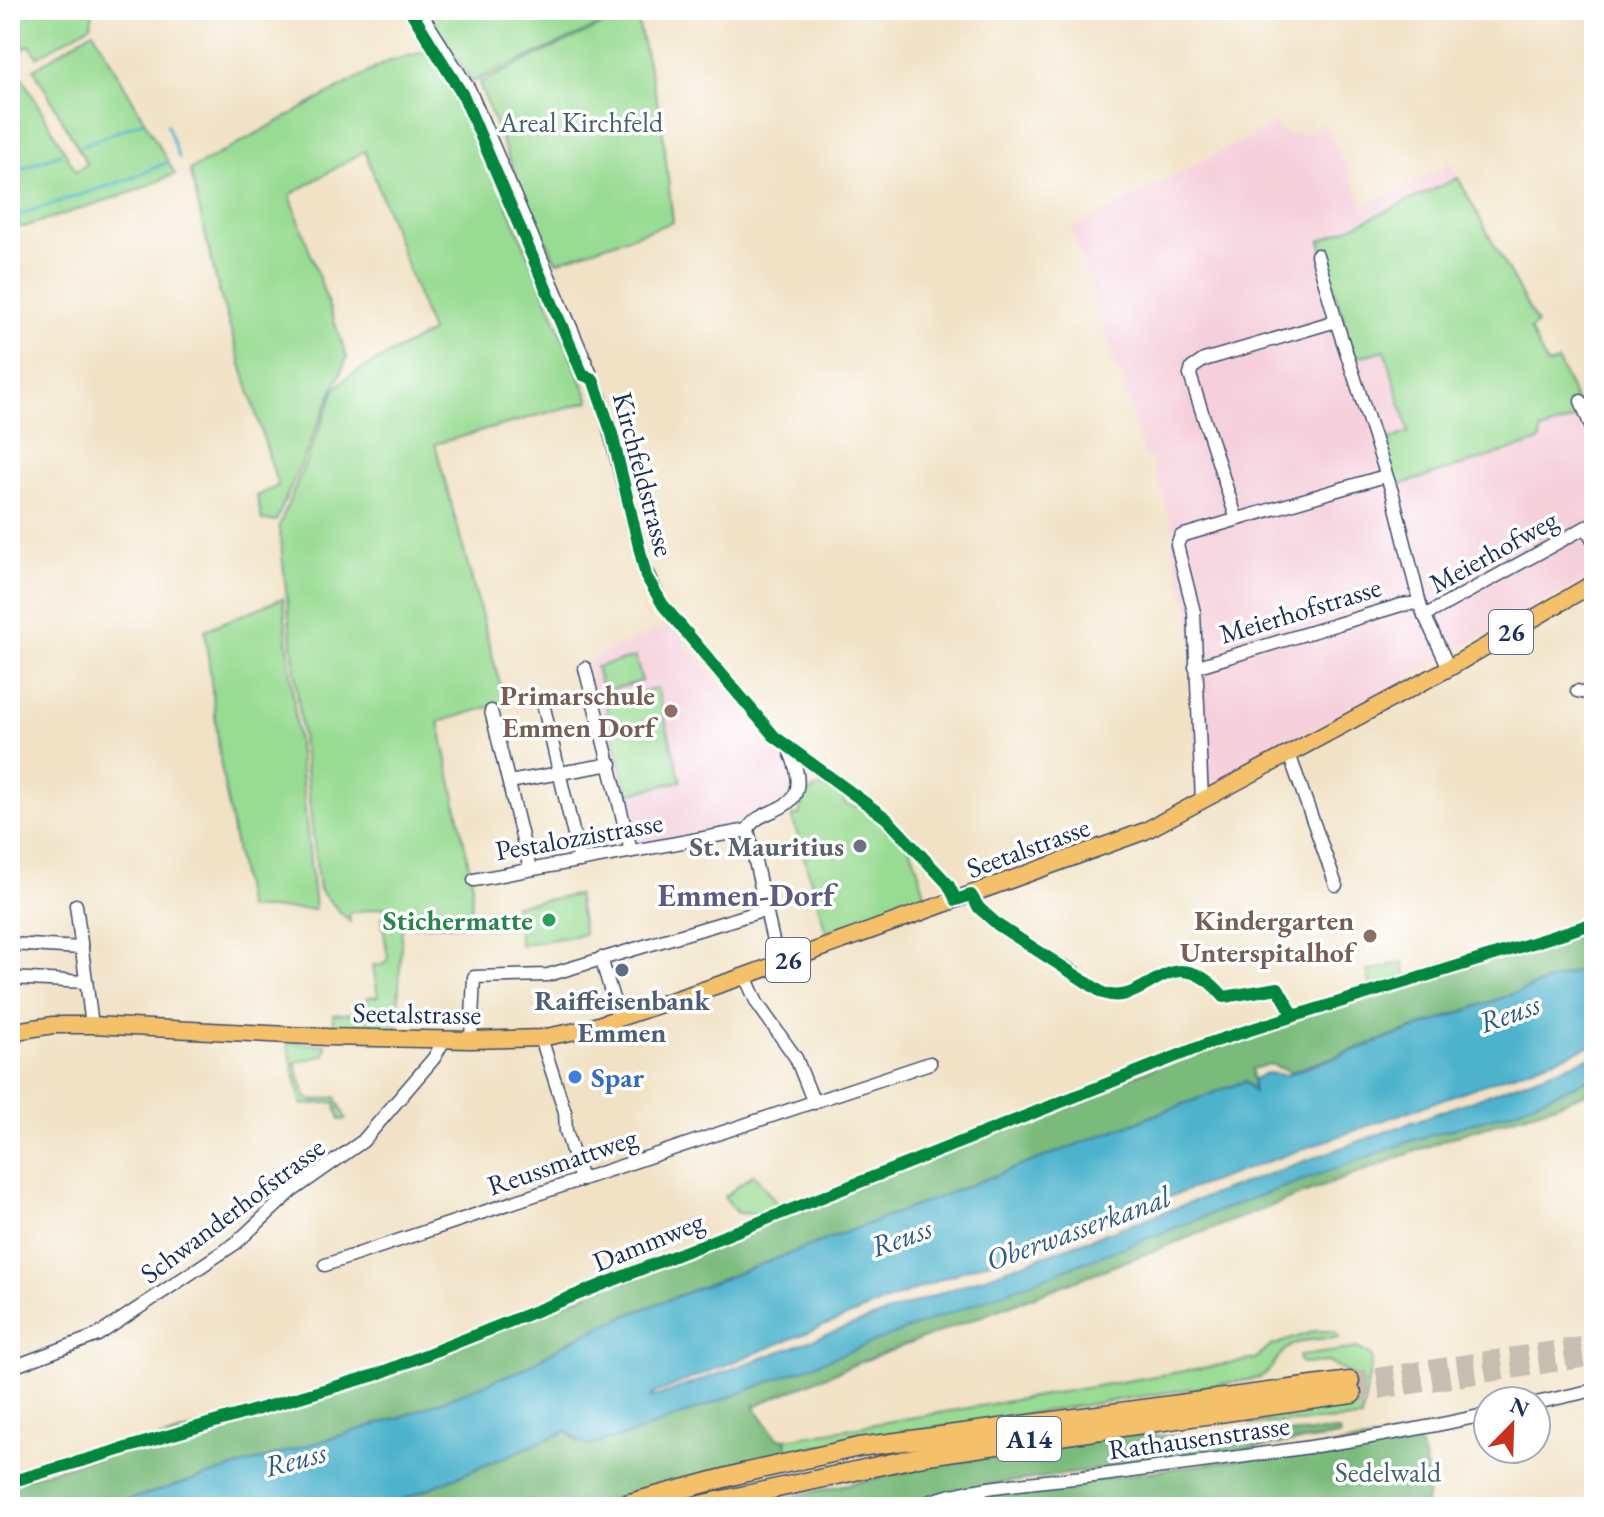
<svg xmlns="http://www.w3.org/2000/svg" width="1604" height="1517" font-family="'EB Garamond',serif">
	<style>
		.built { fill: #f5cfda }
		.green { fill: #98db92; stroke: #5a8578; stroke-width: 2 }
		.forest { fill: #7abb7c; stroke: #4a756d; stroke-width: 2 }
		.water { fill: #4db3cc; stroke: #347195; stroke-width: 2 }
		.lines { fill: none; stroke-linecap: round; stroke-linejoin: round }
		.stream { stroke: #4db3cc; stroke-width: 3 }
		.highway-tunnel { stroke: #c6beb0; stroke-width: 18; stroke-dasharray: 18 9; stroke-linecap: butt }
		.minor-casing { stroke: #3b4a6d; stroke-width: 15 }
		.major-casing { stroke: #3b4a6d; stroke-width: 19 }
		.highway-casing { stroke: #3b4a6d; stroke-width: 21 }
		.minor { stroke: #fff; stroke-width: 12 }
		.major { stroke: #f4c16a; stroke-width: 16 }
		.highway { stroke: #f4c16a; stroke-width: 18 }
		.cycleway-casing { stroke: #fff; stroke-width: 17 }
		.cycleway { stroke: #00873e; stroke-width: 12 }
		.education-dot { fill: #8d6e63; stroke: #fff; stroke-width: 3 }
		.worship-dot { fill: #6b7280; stroke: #fff; stroke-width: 3 }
		.leisure-dot { fill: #2e9e5b; stroke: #fff; stroke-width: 3 }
		.service-dot { fill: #5c6f8a; stroke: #fff; stroke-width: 3 }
		.shop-dot { fill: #3f7fe0; stroke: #fff; stroke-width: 3 }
		.labels { text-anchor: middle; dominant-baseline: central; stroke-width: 7; stroke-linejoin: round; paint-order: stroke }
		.shield { fill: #fff; stroke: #5f6d8e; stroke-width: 2 }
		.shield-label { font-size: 26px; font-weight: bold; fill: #1b2f5e }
		.park-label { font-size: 28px; fill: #40636e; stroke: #fff }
		.street-label { font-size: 28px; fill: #1b2f5e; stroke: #fff }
		.education-label { font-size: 28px; font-weight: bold; fill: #785e54; stroke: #fff; text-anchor: end }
		.worship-label { font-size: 28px; font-weight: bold; fill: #5b616d; stroke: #fff; text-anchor: end }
		.leisure-label { font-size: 28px; font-weight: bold; fill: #27864d; stroke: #fff; text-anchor: end }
		.service-label { font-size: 28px; font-weight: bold; fill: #4e5e75; stroke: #fff }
		.shop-label { font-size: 28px; font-weight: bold; fill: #366cbe; stroke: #fff; text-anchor: start }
		.water-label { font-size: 30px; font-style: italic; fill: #2c5d84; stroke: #fff }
		.quarter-label { font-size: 32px; font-weight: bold; fill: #5b5a86; stroke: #fff }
	</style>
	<rect width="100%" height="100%" fill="#fff"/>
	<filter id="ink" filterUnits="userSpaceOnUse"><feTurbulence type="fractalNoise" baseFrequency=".0125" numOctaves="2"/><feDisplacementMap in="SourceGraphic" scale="16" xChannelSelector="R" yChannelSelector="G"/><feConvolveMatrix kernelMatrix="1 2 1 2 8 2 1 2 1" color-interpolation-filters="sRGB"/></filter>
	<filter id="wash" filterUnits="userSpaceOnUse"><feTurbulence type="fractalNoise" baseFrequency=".006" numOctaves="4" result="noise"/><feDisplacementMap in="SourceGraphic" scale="32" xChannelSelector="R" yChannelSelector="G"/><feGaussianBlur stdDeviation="1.8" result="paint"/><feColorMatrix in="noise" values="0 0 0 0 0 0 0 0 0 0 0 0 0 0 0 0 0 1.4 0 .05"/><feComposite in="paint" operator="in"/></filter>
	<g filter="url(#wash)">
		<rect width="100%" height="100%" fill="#f1e2c5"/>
		<!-- built -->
		<g class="built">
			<path d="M 1276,123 L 1281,132 L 1303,135 L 1325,123 L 1365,205 L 1445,167 L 1450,161 L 1458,178 L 1355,223 L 1355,357 L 1384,350 L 1409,432 L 1384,442 L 1440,474 L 1540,441 L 1541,431 L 1583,416 L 1594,443 L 1594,575 L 1192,795 L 1195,781 L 1191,631 L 1189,610 L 1171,548 L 1175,537 L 1151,457 L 1145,458 L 1072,228 Z"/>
			<path d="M 671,625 L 783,757 L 792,771 L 793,783 L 790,793 L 770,809 L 745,814 L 738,827 L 634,849 L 588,665 L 594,657 Z"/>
		</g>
		<!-- green -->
		<g class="green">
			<path d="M 10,10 L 93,10 L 91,25 L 37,57 L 30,45 L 10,56 L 76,171 L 87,164 L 34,69 L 93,31 L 175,174 L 135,191 L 24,227 L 13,225 L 10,210 Z"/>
			<path d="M 425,10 L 635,10 L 661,118 L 673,222 L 556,262 L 547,241 L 542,242 L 479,83 L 608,22 L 472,82 Z"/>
			<path d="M 431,50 L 464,102 L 590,401 L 435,444 L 505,702 L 439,722 L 472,880 L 471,925 L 402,926 L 397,1029 L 333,1028 L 333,1015 L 363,1012 L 368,997 L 378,996 L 373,965 L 383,965 L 388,959 L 382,917 L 386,916 L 384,907 L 349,913 L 350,922 L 319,890 L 279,526 L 336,388 L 347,377 L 431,332 L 365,151 L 290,195 L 347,358 L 276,521 L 262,520 L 257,496 L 278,486 L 218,288 L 190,170 L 387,62 Z"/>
			<path d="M 1458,178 L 1537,324 L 1530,330 L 1547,365 L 1558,361 L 1583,416 L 1541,431 L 1540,441 L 1400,485 L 1394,481 L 1382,443 L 1409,432 L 1385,350 L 1355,358 L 1320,241 Z"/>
			<path d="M 283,598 L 315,909 L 247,909 L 221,766 L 205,630 Z"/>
			<path d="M 635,657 L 642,681 L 603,692 L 596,667 Z"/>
			<path d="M 657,688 L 681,781 L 628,794 L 605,702 Z"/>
			<path d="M 821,786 L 840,793 L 846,805 C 868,805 902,833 912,853 C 918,866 921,883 926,896 L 826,932 L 792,816 L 799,815 L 804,795 Z"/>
			<path d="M 577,895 L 584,934 L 520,945 L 514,905 Z"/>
			<path d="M 1403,962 L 1408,982 L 1372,990 L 1367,972 Z"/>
			<path d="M 287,1043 L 326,1045 L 325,1055 L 295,1063 L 306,1097 L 313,1101 L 336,1097 L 346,1119 L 340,1120 L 335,1102 L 302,1105 Z"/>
			<path d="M 754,1174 L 777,1204 L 764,1214 L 737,1213 L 724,1197 Z"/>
			<path d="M 1315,1331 L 1334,1331 L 1339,1338 C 1320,1339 1295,1338 1282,1353 C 1273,1363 1272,1371 1260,1378 L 787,1451 L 786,1439 L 1255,1359 L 1271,1346 Z"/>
			<path d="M 1358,1348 L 1371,1356 L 1372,1360 L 1361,1419 L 1250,1424 L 1249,1418 L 1352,1403 L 1352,1375 L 1328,1362 L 1303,1364 L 1299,1360 L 1299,1356 Z"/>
		</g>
		<!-- forest -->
		<g class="forest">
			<path d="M 1594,924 L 1594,965 L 1290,1072 L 1270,1064 L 1252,1069 L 1254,1092 L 1245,1081 L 1168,1110 L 625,1316 L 573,1339 L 523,1369 L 401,1417 L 105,1507 L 10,1507 L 10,1483 L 405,1366 L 1216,1043 L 1338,1002 L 1418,983 Z"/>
			<path d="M 1594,1077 L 1594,1090 L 1553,1106 L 1458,1135 L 853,1365 L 754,1406 L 777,1438 L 786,1439 L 787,1451 L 584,1507 L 385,1507 L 567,1431 L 578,1442 L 632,1434 L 1248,1200 L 1414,1140 L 1510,1112 Z"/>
			<path d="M 1339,1431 L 1340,1436 L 981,1486 L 982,1496 L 1413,1434 C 1425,1450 1434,1489 1423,1507 L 744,1507 L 926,1467 L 1123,1434 L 1188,1437 Z"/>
		</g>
		<!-- water -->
		<path class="water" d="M 1594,965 L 1594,1045 L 962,1271 L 655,1393 L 649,1399 L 1594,1056 L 1594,1077 L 1510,1112 L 1414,1140 L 1248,1200 L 632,1434 L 587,1446 L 567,1431 L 385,1507 L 105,1507 L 401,1417 L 523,1369 L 574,1339 L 625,1316 L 1168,1110 L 1245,1081 L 1254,1092 L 1253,1080 L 1266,1073 L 1286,1075 Z"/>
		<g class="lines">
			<!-- stream -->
			<g class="stream">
				<path d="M 167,125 L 179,158"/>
				<path d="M 81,146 L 142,122"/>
				<path d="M 10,173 L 60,154"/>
				<path d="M 18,215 L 129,179 L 168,162"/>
			</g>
		</g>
	</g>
	<g filter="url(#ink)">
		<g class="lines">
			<!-- highway-tunnel -->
			<g class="highway-tunnel">
				<path d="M 1350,1381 L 1594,1344"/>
				<path d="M 1352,1394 L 1594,1357"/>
			</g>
			<defs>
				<g id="minor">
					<path d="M 419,10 L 469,89 L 601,398 L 644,567 L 663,605 L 774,736 L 886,818 L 948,884 L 956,900"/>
					<path d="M 1317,255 L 1336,321"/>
					<path d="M 1581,401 L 1594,434"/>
					<path d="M 1236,517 L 1190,375 L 1192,368 L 1204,360 L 1336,321 L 1393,495 L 1421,608 L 1449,668"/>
					<path d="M 1594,522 L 1586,527 L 1594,542"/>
					<path d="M 1424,616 L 1586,527"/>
					<path d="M 1195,667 L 1401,605 L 1419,603"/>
					<path d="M 585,668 L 631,851"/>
					<path d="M 1577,691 L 1594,695"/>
					<path d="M 542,699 L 580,861"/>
					<path d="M 491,711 L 530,869"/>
					<path d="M 1289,754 L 1336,885"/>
					<path d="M 509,782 L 611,764"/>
					<path d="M 1202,801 L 1194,612 L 1177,545 L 1181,536 L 1385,476"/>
					<path d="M 748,830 L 778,963"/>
					<path d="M 748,830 C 758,803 819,818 790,752"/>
					<path d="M 474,880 L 748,830"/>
					<path d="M 971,895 C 985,927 1046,954 1075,973"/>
					<path d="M 76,905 L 92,1025"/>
					<path d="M 10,944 L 82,948"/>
					<path d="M 601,958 L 619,1019"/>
					<path d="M 745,976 L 757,1003 L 796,1058 L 814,1103"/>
					<path d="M 10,978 L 86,982"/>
					<path d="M 541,1038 L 565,1112 L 566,1131 L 581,1180"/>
					<path d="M 471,1040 L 474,977 L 548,975 L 765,910"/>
					<path d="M 325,1265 L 930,1063"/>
					<path d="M 10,1368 L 98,1335 L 236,1243 L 292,1191 L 363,1141 L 434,1058 L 444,1040"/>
					<path d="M 1536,1403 L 1594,1390"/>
					<path d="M 917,1507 C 959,1486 1053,1481 1102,1475 C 1231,1458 1362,1443 1488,1414"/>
				</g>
				<path id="major" d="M 10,1032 L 53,1025 L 92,1025 L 327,1037 L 471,1040 L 541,1038 L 586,1029 L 745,976 L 1145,831 L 1449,668 L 1594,583"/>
				<g id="highway">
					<path d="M 615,1507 L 743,1473 L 859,1447 L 1350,1381"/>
					<path d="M 691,1507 L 928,1455 L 1352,1394"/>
				</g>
			</defs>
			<!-- minor casing -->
			<use href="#minor" class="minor-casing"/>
			<!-- major casing -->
			<use href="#major" class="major-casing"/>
			<!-- highway casing -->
			<use href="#highway" class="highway-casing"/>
			<!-- minor -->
			<use href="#minor" class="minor"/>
			<!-- major -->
			<use href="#major" class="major"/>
			<!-- highway -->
			<use href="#highway" class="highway"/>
			<defs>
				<g id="cycleway">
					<path d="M 410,10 L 464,97 L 583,375 L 593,379 L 612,434 L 646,576 L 663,605 L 774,736 L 886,818 L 948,884 L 956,900 L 971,895 L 979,908 L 998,925 L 1103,993 C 1147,1010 1171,933 1224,997 L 1278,988 L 1294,1016"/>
					<path d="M 10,1482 L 375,1375 L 1207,1044 C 1335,1001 1466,966 1594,923"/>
				</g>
			</defs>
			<!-- cycleway casing -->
			<use href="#cycleway" class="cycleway-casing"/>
			<!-- cycleway -->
			<use href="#cycleway" class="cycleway"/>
		</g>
	</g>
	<!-- markers -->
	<g class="education-dot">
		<circle cx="671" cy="711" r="8"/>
		<circle cx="1370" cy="936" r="8"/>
	</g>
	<circle class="worship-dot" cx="860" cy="846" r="8"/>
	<circle class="leisure-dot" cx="549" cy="920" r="8"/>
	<circle class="service-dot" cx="622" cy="970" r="8"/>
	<circle class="shop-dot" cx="575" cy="1077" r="8"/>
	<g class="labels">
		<!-- shield labels -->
		<g class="shield">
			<rect x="1489" y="610" width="44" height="44" rx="6"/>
			<rect x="766" y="938" width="44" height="44" rx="6"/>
			<rect x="997" y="1417" width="64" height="44" rx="6"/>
		</g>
		<g class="shield-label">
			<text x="1511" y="632">26</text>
			<text x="788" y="960">26</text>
			<text x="1029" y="1439">A14</text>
		</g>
		<!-- park labels -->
		<g class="park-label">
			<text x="581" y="122">Areal Kirchfeld</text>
			<text x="1388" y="1472">Sedelwald</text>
		</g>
		<!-- street labels -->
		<g class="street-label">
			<text transform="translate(644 474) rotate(75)">Kirchfeldstrasse</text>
			<text transform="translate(1493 551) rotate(-29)">Meierhofweg</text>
			<text transform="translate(1300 610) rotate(-17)">Meierhofstrasse</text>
			<text transform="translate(579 836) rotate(-10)">Pestalozzistrasse</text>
			<text transform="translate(1028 847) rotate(-20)">Seetalstrasse</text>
			<text transform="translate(417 1013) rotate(1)">Seetalstrasse</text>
			<text transform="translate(562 1161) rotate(-19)">Reussmattweg</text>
			<text transform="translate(232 1210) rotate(-37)">Schwanderhofstrasse</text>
			<text transform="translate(648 1241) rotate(-22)">Dammweg</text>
			<text transform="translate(1199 1437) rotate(-8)">Rathausenstrasse</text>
		</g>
		<!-- education labels -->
		<g class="education-label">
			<text x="655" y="695">Primarschule<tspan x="655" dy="32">Emmen Dorf</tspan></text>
			<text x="1354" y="920">Kindergarten<tspan x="1354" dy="32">Unterspitalhof</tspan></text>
		</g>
		<!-- worship labels -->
		<g class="worship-label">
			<text x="844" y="846">St. Mauritius</text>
		</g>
		<!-- leisure labels -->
		<g class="leisure-label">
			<text x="533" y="920">Stichermatte</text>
		</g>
		<!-- service labels -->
		<g class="service-label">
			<text x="622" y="1000">Raiffeisenbank<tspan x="622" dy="32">Emmen</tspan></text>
		</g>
		<!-- shop labels -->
		<g class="shop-label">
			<text x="591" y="1077">Spar</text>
		</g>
		<!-- water labels -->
		<g class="water-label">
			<text transform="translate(1509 1013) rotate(-20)">Reuss</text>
			<text transform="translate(1078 1228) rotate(-20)">Oberwasserkanal</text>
			<text transform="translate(901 1237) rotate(-20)">Reuss</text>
			<text transform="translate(295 1459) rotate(-15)">Reuss</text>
		</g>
		<!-- quarter labels -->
		<g class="quarter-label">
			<text x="746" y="895">Emmen-Dorf</text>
		</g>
	</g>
	<!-- margin -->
	<rect width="1604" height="1517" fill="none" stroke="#fff" stroke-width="40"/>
	<!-- north arrow -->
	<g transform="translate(1512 1425) rotate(23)"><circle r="38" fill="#ffffff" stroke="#a4acbf" stroke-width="2"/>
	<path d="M0-6L14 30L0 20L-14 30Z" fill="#c8321e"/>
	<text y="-12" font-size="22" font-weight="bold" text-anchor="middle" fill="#1b2f5e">N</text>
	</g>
</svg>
